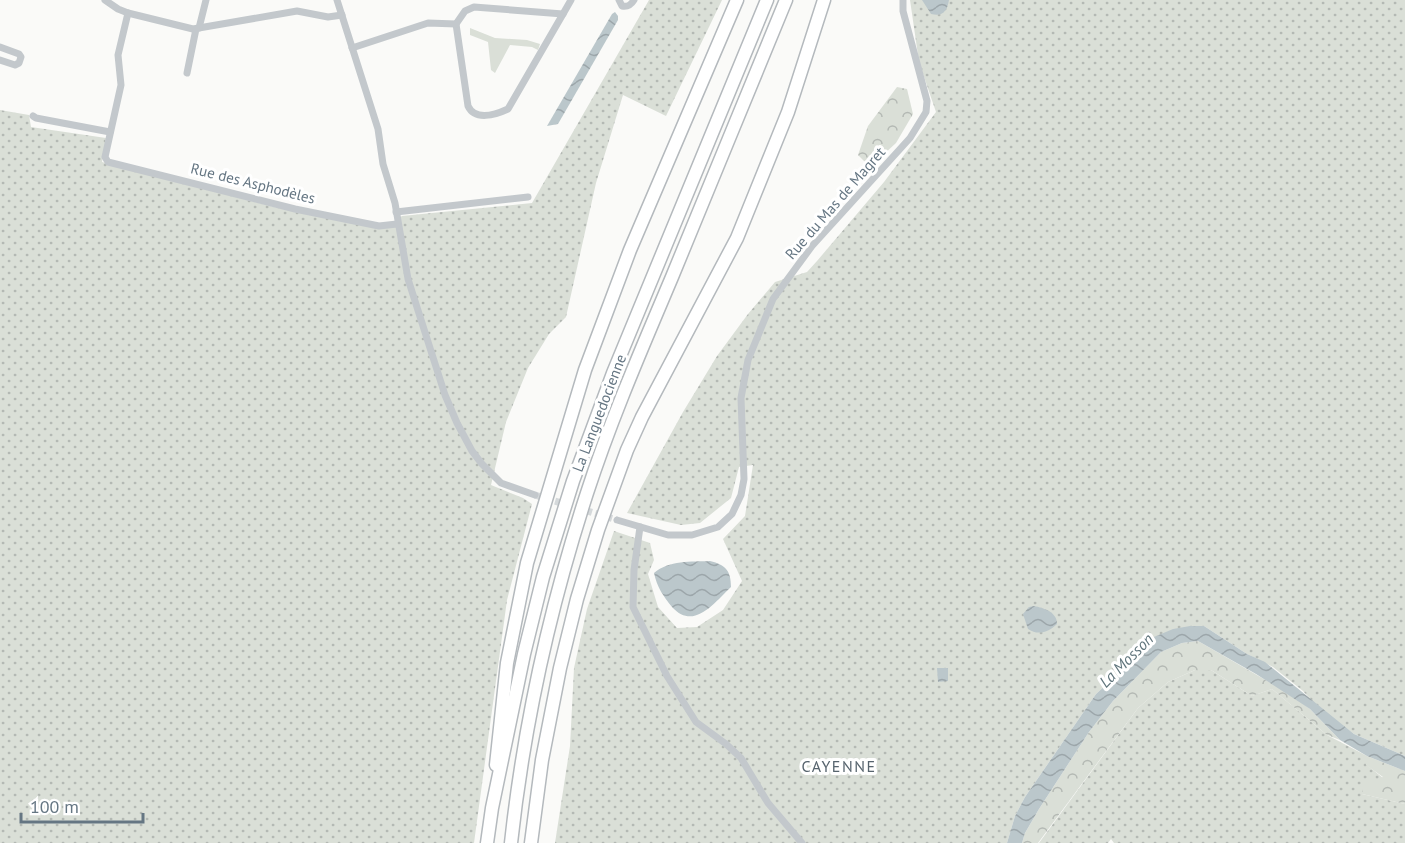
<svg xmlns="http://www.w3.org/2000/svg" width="1405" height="843" font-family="'PT Sans',sans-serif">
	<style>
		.grass { fill: url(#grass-dots) }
		.forest { fill: url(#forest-crowns) }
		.green { fill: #dadfd7 }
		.water { fill: url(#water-waves) }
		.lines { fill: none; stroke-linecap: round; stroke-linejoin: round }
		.street-tunnel { stroke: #d5d9db; stroke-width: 7; stroke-dasharray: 7 3.5; stroke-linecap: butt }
		.highway-casing { stroke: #b4b9bd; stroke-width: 15 }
		.street { stroke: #c3c8cc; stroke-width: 7 }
		.highway { stroke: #fff; stroke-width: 12 }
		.labels { text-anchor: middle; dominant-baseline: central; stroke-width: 6; stroke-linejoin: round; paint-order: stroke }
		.street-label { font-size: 15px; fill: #657683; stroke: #fff }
		.water-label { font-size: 16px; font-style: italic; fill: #60757c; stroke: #fff }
		.neighbourhood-label { font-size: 16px; letter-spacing: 1.5px; fill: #57646e; stroke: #fff }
	</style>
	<defs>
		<pattern id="grass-dots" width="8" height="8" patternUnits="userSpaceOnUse" patternTransform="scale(1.5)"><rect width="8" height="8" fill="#dadfd7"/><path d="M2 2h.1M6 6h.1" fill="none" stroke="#b4b9b4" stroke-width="1.8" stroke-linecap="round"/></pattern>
		<pattern id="forest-crowns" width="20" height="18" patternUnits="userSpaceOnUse" patternTransform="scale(1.5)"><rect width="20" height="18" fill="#dadfd7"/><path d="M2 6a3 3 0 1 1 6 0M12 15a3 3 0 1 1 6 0" fill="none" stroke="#b4b9b4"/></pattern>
		<pattern id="water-waves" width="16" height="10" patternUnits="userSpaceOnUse" patternTransform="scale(1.5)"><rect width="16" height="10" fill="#bbc7cb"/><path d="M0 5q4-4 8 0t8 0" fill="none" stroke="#9ca6aa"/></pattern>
	</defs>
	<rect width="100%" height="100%" fill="#fafaf8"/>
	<!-- grass -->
	<g class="grass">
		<path d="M 649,0 L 722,0 L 666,116 L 623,95 L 596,183 L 566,317 L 549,334 L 528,368 L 506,422 L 491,485 L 523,498 L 532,504 L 507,600 L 474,843 L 0,843 L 0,110 L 29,115 L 31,127 L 106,138 L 102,162 L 274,207 L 383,229 L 402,216 L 532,203 Z"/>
		<path d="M 910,0 L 1405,0 L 1405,756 L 1354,734 L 1317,706 L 1303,691 L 1273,667 L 1247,654 L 1204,626 L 1146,648 L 1096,694 L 1025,797 L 1015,816 L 1007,843 L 555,843 L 570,746 L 574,668 L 587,609 L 614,531 L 650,543 L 654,560 L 648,574 L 658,607 L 677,628 L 697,627 L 723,610 L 742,581 L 723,539 L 745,516 L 753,465 L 739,467 L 731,498 L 700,523 L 681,525 L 627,513 L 683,412 L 717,356 L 748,314 L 775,282 L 807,272 L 817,261 L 884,182 L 936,112 L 919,62 Z"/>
		<path d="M 1195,670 L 1211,670 L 1252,696 L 1272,689 L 1327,735 L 1367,756 L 1367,765 L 1383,778 L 1362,794 L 1405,804 L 1405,843 L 1114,843 L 1111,839 L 1108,843 L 1039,843 L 1138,708 L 1168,682 Z"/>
	</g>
	<!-- forest -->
	<g class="forest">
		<path d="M 897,87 L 907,89 L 913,114 L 896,143 L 870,167 L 858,155 L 868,126 Z"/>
		<path d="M 1198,641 L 1290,694 L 1310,709 L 1340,740 L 1327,735 L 1272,689 L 1252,696 L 1211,670 L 1195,670 L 1168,682 L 1138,708 L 1038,843 L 1022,843 L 1025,833 L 1039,809 L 1089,732 L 1113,701 L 1161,652 L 1182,643 Z"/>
		<path d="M 1367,756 L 1405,771 L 1405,804 L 1362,794 L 1364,782 L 1383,777 L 1366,765 Z"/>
	</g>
	<!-- green -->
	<path class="green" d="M 470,28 L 495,38 L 527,40 L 540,44 L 538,50 L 532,47 L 510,45 L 495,73 L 491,70 L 488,42 L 470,35 Z"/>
	<!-- water -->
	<g class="water">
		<path d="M 922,0 L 949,0 C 947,11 943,17 931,14 Z"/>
		<path d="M 615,12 L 618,16 L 618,20 L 558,124 L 547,126 L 612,14 Z"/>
		<path d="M 710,561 C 726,565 731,571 731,587 C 714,603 694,631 672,607 C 663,596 657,587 654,573 C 669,560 691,562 710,561 Z"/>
		<path d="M 1034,606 C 1044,608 1057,612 1057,624 C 1049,632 1038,636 1028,629 L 1023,614 L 1029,607 Z"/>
		<path d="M 1190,626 L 1204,626 L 1247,654 L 1265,662 L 1354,734 L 1405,756 L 1405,771 L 1367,756 L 1340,740 L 1310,709 L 1256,674 L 1198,641 L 1182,643 L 1161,652 L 1113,701 L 1089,732 L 1039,809 L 1025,833 L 1022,843 L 1007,843 L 1015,816 L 1025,797 L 1096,694 L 1146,648 L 1154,637 L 1173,629 Z"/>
		<path d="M 937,668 L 948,668 L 948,681 L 938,682 Z"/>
	</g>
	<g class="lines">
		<!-- street-tunnel -->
		<path class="street-tunnel" d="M 535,495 L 617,520"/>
		<defs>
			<g id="highway">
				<path d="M 496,765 L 507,663 L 527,563 L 585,370 L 630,250 L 737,0"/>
				<path d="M 487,843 L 492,808 L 524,654 L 543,577 L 573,481 L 613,373 L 767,0"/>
				<path d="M 511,843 C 524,724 550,607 587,493 C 611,419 642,348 672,277 C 710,185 748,92 786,0"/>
				<path d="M 531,843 L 542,760 L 560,668 L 577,599 L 598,530 L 627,450 L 642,417 L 737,238 L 788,112 L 824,0"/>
			</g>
		</defs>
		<!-- highway casing -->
		<use href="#highway" class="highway-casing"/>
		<!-- street -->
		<g class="street">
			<path d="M 105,0 L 118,9 L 128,13 L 193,29 L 297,11 L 328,17 L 342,15"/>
			<path d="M 337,0 L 378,129 L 383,164 L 395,203 L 408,279 L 445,395 L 457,423 L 472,451 L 482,464 L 501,483 L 535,495"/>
			<path d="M 619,0 L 622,6 C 628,7 631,5 634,0"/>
			<path d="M 128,13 L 118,55 L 121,85 L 105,157 L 108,162 L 295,209 L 379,226 L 397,224"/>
			<path d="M 456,24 L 468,106 C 475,121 495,115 508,109 L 563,14"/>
			<path d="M 199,28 L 206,0"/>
			<path d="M 0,47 L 19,54 L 21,57 L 19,63 L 15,65 L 0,60"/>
			<path d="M 352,48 L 428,23 L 456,24 L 465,11 L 474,7 L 563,14 L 571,0"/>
			<path d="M 187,73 L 196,29"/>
			<path d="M 33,116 L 36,118 L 110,132"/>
			<path d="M 396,212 L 528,197"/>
			<path d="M 617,520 L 668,535 L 692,535 L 718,527 L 732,514 L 741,495 L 744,479 L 741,398 L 748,360 L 773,299 L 812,246 L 910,138 L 926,112 L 927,101 L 903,11 L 903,0"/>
			<path d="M 640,527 L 634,570 L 633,607 L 667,676 L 696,722 L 726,744 L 741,758 L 768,803 L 802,843"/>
		</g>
		<!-- highway -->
		<use href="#highway" class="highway"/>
	</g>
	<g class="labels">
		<!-- street labels -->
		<g class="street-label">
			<text transform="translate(253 183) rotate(14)">Rue des Asphodèles</text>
			<text transform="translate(835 203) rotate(-49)">Rue du Mas de Magret</text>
			<text transform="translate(599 413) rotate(-69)">La Languedocienne</text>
		</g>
		<!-- water labels -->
		<g class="water-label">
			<text transform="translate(1126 660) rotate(-45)">La Mosson</text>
		</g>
		<!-- neighbourhood labels -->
		<g class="neighbourhood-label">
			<text x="839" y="766">CAYENNE</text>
		</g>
	</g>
	<!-- scale -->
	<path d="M21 813v9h122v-9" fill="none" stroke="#657683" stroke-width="3"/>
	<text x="30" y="813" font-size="18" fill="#657683" stroke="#ffffff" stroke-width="4.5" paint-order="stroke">100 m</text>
</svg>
